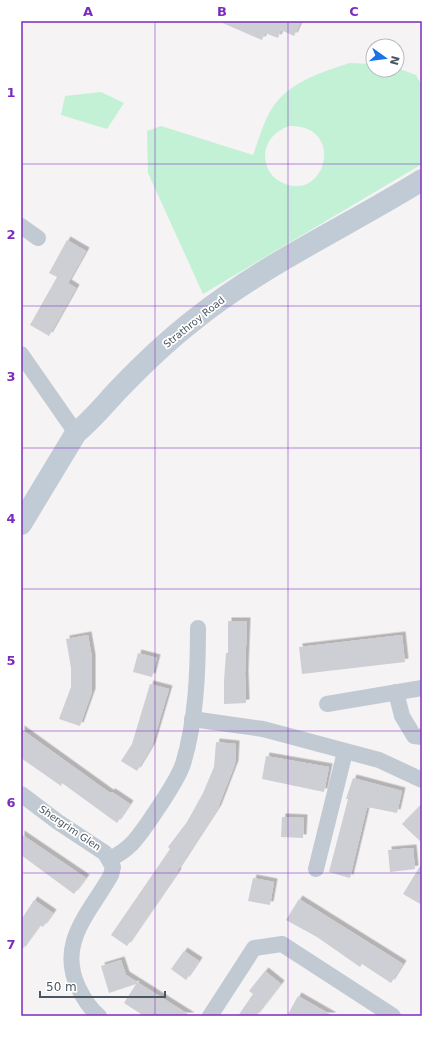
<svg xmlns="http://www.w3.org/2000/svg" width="443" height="1037" font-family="'DejaVu Sans',sans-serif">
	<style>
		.green { fill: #c3f1d5; fill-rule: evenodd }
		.building { fill: #cdcfd5; filter: url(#shadow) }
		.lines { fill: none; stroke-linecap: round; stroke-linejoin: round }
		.street { stroke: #c1cad2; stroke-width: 16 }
		.secondary { stroke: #c1cbd6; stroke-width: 22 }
		.grid { fill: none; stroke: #7b2cbf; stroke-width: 1; stroke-opacity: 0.55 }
		.labels { text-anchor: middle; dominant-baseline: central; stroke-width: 3.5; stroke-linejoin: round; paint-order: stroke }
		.street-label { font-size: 10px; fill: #4a5661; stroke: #fff }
		.neatline { fill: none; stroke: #7b2cbf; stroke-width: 1.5 }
		.grid-label { font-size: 13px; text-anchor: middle; font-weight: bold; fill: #7b2cbf }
	</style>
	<defs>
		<filter id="shadow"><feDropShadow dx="3.5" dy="-3.5" stdDeviation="0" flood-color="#0004"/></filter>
	</defs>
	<rect width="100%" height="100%" fill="#f5f3f3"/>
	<!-- green -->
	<g class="green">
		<path d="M 350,63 L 373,64 L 373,70 L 397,70 L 397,68 L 416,75 L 422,86 L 422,164 L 203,294 L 148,173 L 147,131 L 161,126 L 253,155 C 260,137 265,114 279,99 C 298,79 325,71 350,63 ZM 289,126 C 345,124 327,200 285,184 C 279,181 273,178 269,171 C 259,151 269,133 289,126 Z"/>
		<path d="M 101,92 L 124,103 L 107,129 L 61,115 L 65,96 Z"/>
	</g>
	<!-- building -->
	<g class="building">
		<path d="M 218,21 L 301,21 L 294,36 L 281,30 L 278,38 L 265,33 L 262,40 Z"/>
		<path d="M 67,240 L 86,251 L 68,283 L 76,288 L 49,336 L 30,325 L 57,277 L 49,273 Z"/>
		<path d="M 228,621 L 247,621 L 245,673 L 246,703 L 224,704 L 224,681 L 226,653 L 228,653 Z"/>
		<path d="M 88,635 L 92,658 L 92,692 L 80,726 L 59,719 L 71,687 L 71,668 L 66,639 Z"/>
		<path d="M 402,635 L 405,662 L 302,674 L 299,647 Z"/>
		<path d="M 138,653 L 157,658 L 152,677 L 133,672 Z"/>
		<path d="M 150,684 L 169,689 L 152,746 L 137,771 L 121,761 L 132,744 Z"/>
		<path d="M 21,729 L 110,793 L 112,792 L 130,804 L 117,823 L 62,783 L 61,786 L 21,758 Z"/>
		<path d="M 216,742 L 236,744 L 235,764 L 218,808 L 177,871 L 178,872 L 127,946 L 111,935 L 170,849 L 168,847 L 187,822 L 203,793 L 214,767 Z"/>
		<path d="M 266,756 L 329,767 L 324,792 L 262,779 Z"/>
		<path d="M 353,778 L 402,791 L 397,813 L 367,807 L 350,878 L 329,872 L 348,799 L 346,799 Z"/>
		<path d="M 422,804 L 422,843 L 402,824 Z"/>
		<path d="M 282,817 L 304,818 L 303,838 L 281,837 Z"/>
		<path d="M 21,834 L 86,878 L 74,894 L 21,855 Z"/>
		<path d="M 413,848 L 415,869 L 390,872 L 388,850 Z"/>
		<path d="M 422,863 L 422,905 L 403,894 Z"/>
		<path d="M 253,878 L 274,882 L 270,905 L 248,901 Z"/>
		<path d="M 299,899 L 403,964 L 391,983 L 362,964 L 360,967 L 317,937 L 286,920 Z"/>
		<path d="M 34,900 L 53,913 L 43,927 L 40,925 L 21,951 L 21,920 Z"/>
		<path d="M 184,951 L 199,961 L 186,980 L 171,969 Z"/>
		<path d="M 121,960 L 126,975 L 191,1016 L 144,1016 L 124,1003 L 136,984 L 109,993 L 101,966 Z"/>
		<path d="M 265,971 L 281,984 L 256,1016 L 238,1016 L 253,994 L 249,991 Z"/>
		<path d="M 298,996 L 333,1016 L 287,1016 Z"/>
	</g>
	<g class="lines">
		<!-- street -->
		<g class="street">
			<path d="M 21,226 L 38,238"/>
			<path d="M 21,354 L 76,433"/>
			<path d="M 396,692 L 402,716 L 414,736 L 422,737"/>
			<path d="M 327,704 L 422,688"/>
			<path d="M 192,719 L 263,729 L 379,760 L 422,780"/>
			<path d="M 21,794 L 58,822 L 105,853 L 113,867 L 111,875 C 90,913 56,943 79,989 C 84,999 90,1009 99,1016"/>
			<path d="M 110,859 C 132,848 138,837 152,817 C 162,802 177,781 183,764 C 196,721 198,673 198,628"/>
			<path d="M 316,869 L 345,752"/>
			<path d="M 210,1016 L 254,948 L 282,944 L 393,1016"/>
		</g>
		<!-- secondary -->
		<path class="secondary" d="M 21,524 L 76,433 C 92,420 104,405 118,390 C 142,365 167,341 194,320 C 264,264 346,227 422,180"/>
	</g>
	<!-- grid -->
	<path class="grid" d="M 155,21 L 155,1016M 288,21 L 288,1016M 21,164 L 422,164M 21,306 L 422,306M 21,448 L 422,448M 21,589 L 422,589M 21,731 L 422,731M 21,873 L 422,873"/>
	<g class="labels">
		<!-- street labels -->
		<g class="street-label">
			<text transform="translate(194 322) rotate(-39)">Strathroy Road</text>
			<text transform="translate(70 828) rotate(34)">Shergrim Glen</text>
		</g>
	</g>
	<!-- border -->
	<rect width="443" height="1037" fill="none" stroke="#ffffff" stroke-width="44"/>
	<!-- north arrow -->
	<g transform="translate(385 58) rotate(104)"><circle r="19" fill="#ffffff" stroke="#b7bbc0"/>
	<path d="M0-3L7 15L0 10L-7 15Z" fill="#1a73e8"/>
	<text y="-6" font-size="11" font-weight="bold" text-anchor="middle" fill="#4a5661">N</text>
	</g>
	<!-- scale -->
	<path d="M40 991v6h125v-6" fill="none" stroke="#4a5661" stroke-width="2"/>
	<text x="46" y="991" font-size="12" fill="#4a5661" stroke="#ffffff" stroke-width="3" paint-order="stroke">50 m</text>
	<rect x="22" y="22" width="399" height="993" class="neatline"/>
	<g class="grid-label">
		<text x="88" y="16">A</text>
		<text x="222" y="16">B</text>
		<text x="354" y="16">C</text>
		<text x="11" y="97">1</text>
		<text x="11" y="239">2</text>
		<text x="11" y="381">3</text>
		<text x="11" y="523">4</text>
		<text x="11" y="665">5</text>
		<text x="11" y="807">6</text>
		<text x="11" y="949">7</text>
	</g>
</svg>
